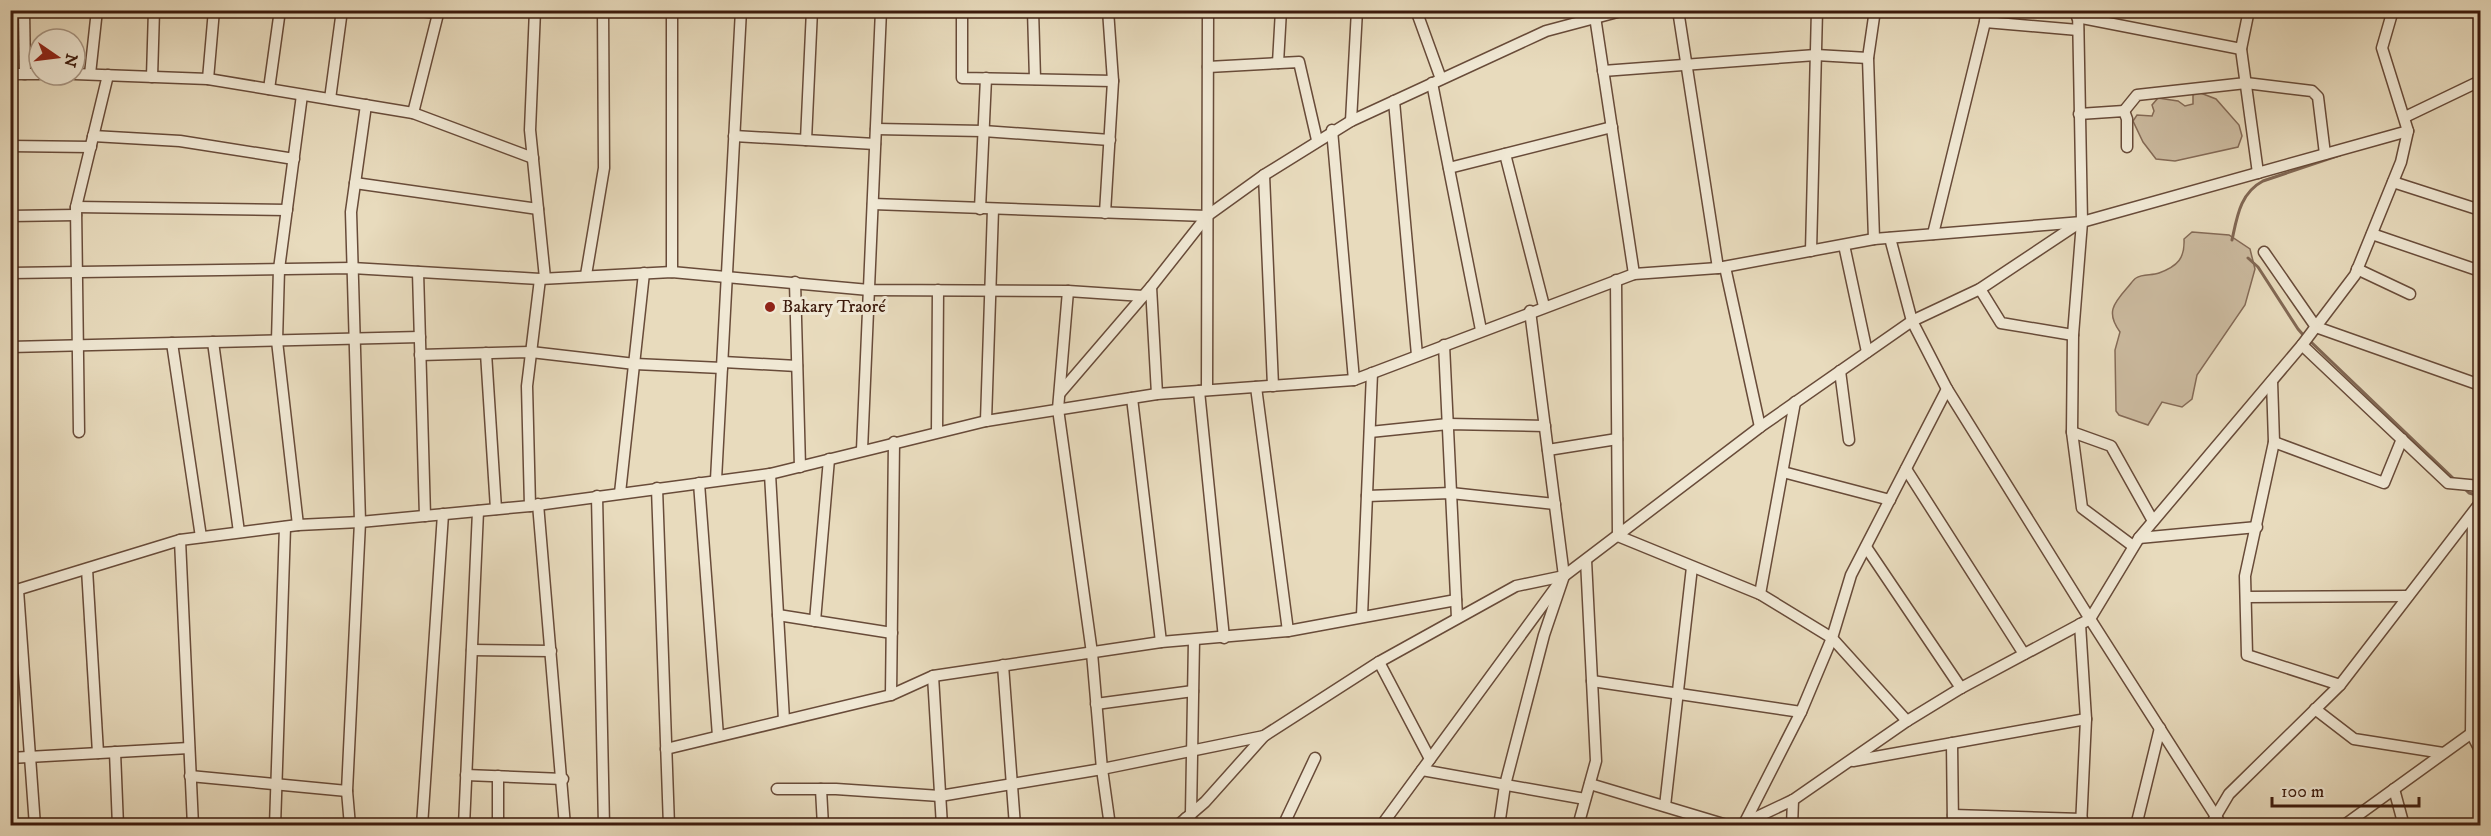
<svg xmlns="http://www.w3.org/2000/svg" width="2491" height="836" font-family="'IM FELL DW Pica',serif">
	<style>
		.green { fill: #cbba9f; stroke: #846a56; stroke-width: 1.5 }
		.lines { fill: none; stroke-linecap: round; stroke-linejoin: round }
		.stream { stroke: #816753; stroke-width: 3 }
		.minor-casing { stroke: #684b39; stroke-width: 13 }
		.minor { stroke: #f0e8d4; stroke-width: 10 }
		.poi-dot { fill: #8f2418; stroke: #f0e8d4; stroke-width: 2 }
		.labels { text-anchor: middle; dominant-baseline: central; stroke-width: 6; stroke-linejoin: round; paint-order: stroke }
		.poi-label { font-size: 18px; fill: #3d1b0d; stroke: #f0e8d4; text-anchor: start }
	</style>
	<rect width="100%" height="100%" fill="#e8dbbd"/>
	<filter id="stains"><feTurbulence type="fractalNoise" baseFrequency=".00333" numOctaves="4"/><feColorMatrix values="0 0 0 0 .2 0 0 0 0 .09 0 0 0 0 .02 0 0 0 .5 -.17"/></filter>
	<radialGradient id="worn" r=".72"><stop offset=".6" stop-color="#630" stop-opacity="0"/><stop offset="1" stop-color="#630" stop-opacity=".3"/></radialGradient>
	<!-- green -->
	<g class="green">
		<path d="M 2198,92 L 2216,99 L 2239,125 L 2242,136 L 2238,147 L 2175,161 L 2156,159 L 2143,142 L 2133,121 L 2137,115 L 2152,116 L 2154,111 L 2152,105 L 2158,98 L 2178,101 L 2185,106 L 2193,104 L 2193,95 Z"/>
		<path d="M 2192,232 L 2229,235 L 2250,249 L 2255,269 L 2245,305 L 2197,375 L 2192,399 L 2182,407 L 2162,402 L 2148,425 L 2119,415 L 2116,411 L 2115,350 L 2120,332 C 2106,313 2113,304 2127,288 C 2130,285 2133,280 2136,278 C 2143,273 2152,276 2159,273 C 2178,266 2185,258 2184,239 Z"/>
	</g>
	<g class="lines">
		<!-- stream -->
		<g class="stream">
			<path d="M 2232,240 C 2237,217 2240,193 2263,181 L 2340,155"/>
			<path d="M 2248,258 L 2258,267 L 2298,329 L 2305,337"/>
			<path d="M 2310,341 L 2455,480"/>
			<path d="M 2464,488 L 2469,493 L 2480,496"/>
		</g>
		<defs>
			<g id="minor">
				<path d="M 24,10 L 25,74"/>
				<path d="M 410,10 L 439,13"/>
				<path d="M 535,10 L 530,130 L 545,278"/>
				<path d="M 672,10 L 672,272"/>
				<path d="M 962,10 L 962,78 L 1113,81"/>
				<path d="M 1033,10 L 1035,79"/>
				<path d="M 1416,10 L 1441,79"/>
				<path d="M 1594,10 L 1634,274"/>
				<path d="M 1678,10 L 1718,268"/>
				<path d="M 2078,10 L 2082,222 L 2073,335 L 2072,432 L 2082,508 L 2133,546"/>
				<path d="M 2249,10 L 2241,49 L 2258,173"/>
				<path d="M 2077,17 L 2241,49"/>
				<path d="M 1985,22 L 2078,30"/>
				<path d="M 1278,63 L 1281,10"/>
				<path d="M 1208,67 L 1299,62 L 1317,140"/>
				<path d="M 1603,71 L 1816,55 L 1868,58"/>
				<path d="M 10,74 L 39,74"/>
				<path d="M 75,74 L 208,79 L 413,113 L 533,158"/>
				<path d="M 90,74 L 97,10"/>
				<path d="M 152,77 L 154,10"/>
				<path d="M 208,79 L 214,10"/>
				<path d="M 1432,83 L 1481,330"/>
				<path d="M 269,89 L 280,10"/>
				<path d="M 330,99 L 342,10"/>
				<path d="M 1394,101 L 1417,355"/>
				<path d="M 2124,111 L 2137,95 L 2246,83 L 2312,91 L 2318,97 L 2325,154"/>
				<path d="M 413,113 L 439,10"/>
				<path d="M 2079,114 L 2124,111 L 2127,119 L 2127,147"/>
				<path d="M 2405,117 L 2480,81"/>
				<path d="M 1351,121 L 1357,10"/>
				<path d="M 876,129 L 983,131 L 1110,140"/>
				<path d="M 1332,130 L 1354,380"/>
				<path d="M 93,136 L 180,141 L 294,159"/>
				<path d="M 734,136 L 875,144"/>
				<path d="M 806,140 L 812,10"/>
				<path d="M 10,146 L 91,147"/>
				<path d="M 1505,154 L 1544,306"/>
				<path d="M 1449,168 L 1612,127"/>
				<path d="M 1264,175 L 1273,386"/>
				<path d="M 2393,182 L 2480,210"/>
				<path d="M 355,183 L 538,209"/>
				<path d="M 873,204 L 1207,216"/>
				<path d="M 76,207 L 287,210"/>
				<path d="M 980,209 L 986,78"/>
				<path d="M 1105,213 L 1113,81 L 1108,10"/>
				<path d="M 10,216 L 76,215"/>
				<path d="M 1933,234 L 1985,22 L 1986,10"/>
				<path d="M 2372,234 L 2480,271"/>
				<path d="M 1890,238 L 1912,321 L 1947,389 L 2090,619 L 2222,826"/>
				<path d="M 1874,239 L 1868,58 L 1875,10"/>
				<path d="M 1844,245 L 1867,352"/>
				<path d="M 1811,251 L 1817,10"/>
				<path d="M 2264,252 L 2316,327 L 2480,385"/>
				<path d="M 1725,267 L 1760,427"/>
				<path d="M 2357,269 L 2410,294"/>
				<path d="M 418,272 L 425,516"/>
				<path d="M 10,273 L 352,268 L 540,279 L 672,272 L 869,290 L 1068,291 L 1143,296"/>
				<path d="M 586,275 L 604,168 L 603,10"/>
				<path d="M 1616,280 L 1618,536 L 1760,594 L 1832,638 L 1907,721"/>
				<path d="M 795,282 L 800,467"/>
				<path d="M 1151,287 L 1157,394"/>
				<path d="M 1980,289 L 2001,323 L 2073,335"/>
				<path d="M 1068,291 L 1058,409 L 1092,653 L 1102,769 L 1110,826"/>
				<path d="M 213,342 L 239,532"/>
				<path d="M 172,343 L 201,537"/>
				<path d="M 1444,345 L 1457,618"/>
				<path d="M 2302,345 L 2448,483 L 2480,486"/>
				<path d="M 10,347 L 420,337"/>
				<path d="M 486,353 L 496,509"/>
				<path d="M 420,355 L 531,352 L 635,364 L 722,368"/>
				<path d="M 723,362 L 797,366"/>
				<path d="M 1840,371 L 1849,440"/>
				<path d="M 2272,381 L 2274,442 L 2245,576 L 2247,655 L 2340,685"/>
				<path d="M 1256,387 L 1288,631"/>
				<path d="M 1207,390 L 1208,10"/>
				<path d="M 1199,391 L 1224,638"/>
				<path d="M 1060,393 L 1151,287 L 1207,216 L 1264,175 L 1351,121 L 1546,31 L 1625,10"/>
				<path d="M 1132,398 L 1161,642"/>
				<path d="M 986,421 L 993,209"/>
				<path d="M 79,432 L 76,207 L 108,75"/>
				<path d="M 937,432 L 938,290"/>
				<path d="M 1370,432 L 1448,424 L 1545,426"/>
				<path d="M 2072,432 L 2111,446 L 2153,521"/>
				<path d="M 2274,442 L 2384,483 L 2402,439"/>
				<path d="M 862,450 L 881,10"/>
				<path d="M 1548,450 L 1617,439"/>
				<path d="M 1906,469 L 2024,654"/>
				<path d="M 1783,472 L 1890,500"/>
				<path d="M 770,474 L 784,720"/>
				<path d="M 716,480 L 741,10"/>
				<path d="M 699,483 L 718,736"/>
				<path d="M 657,488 L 669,826"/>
				<path d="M 620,493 L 644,273"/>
				<path d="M 597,496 L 604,826"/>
				<path d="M 1367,496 L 1451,493 L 1555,504"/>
				<path d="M 538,504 L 565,826"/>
				<path d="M 530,506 L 527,386 L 540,279"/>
				<path d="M 2473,513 L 2471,733 L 2480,750"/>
				<path d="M 298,525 L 277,341 L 279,269 L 302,95"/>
				<path d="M 2139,538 L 2257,527"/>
				<path d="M 180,540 L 193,826"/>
				<path d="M 1866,547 L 1961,688"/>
				<path d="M 87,569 L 98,753"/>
				<path d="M 18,590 L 35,826"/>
				<path d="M 10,592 L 180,540 L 298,525 L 360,522 L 530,506 L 770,474 L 986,421 L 1157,394 L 1354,380 L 1634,274 L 1718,268 L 1874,239 L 2082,222 L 2408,131"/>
				<path d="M 1760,594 L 1795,402"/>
				<path d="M 2246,597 L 2408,596"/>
				<path d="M 778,615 L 892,633"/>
				<path d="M 1362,616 L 1372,373"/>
				<path d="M 815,621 L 829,459"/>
				<path d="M 2080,624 L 2086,719 L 2081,826"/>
				<path d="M 472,650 L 551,651"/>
				<path d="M 1379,662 L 1430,759"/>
				<path d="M 1003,665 L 1015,826"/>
				<path d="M 933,676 L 942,826"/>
				<path d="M 1592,681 L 1801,712"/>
				<path d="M 891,695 L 894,442"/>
				<path d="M 1096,704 L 1193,691"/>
				<path d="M 2315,709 L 2354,739 L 2443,753"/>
				<path d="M 1952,743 L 1953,826"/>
				<path d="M 666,749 L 891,695 L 933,676 L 1161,642 L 1288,631 L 1456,600"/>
				<path d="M 115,752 L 118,826"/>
				<path d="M 10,758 L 189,748"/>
				<path d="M 1853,761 L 2086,719"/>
				<path d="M 1422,770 L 1585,799"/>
				<path d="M 466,775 L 563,779"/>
				<path d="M 190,776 L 347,791"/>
				<path d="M 498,776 L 498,826"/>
				<path d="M 1590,784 L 1730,826"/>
				<path d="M 777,789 L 836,789 L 940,796 L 1102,769 L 1264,736"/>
				<path d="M 821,789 L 823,826"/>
				<path d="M 2394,789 L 2404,826"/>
				<path d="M 1665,806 L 1692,567"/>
				<path d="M 1191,814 L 1194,640"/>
				<path d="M 1953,815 L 2082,819"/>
				<path d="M 1186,818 L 1199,826"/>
				<path d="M 1745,822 L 1801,712 L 1832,638 L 1851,575 L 1947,389"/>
				<path d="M 275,826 L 285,527"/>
				<path d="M 350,826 L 347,791 L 360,522 L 351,212 L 366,105"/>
				<path d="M 422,826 L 443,514"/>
				<path d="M 464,826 L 478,511"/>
				<path d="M 1177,826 L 1205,802 L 1264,736 L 1379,662 L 1516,586 L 1564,576"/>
				<path d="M 1283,826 L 1315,758"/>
				<path d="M 1381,826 L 1564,576 L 1760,427 L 1912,321 L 1980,289 L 2079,223"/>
				<path d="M 1499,826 L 1505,785 L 1544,635 L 1564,576 L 1530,311"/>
				<path d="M 1578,826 L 1596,761 L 1586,560"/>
				<path d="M 1738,826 L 1793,800 L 1907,721 L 1961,688 L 2090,619 L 2139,538 L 2302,345 L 2355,275 L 2401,162 L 2408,131 L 2382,48 L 2393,10"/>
				<path d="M 1792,826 L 1793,800"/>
				<path d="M 2136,826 L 2160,728"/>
				<path d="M 2210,826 L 2229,794 L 2340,685 L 2480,503"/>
				<path d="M 2343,826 L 2480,727"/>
			</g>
		</defs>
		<!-- minor casing -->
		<use href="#minor" class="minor-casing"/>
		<!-- minor -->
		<use href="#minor" class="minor"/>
	</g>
	<!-- markers -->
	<circle class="poi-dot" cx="770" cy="307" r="6"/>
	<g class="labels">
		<!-- poi labels -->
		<g class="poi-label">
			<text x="782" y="307">Bakary Traoré</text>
		</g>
	</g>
	<!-- margin -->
	<rect width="2491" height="836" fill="none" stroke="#e8dbbd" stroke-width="36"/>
	<rect x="12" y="12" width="2467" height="812" fill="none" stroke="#3d1b0d" stroke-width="3"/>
	<rect x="18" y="18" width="2455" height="800" fill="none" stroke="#3d1b0d" stroke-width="1.5"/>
	<!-- north arrow -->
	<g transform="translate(57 57) rotate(104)"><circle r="28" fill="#f0e8d4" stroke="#a89684" stroke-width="1.5"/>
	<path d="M0-4.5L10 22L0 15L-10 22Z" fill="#8f2418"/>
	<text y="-9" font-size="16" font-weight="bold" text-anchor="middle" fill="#3d1b0d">N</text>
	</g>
	<!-- scale -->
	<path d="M2272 797v9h147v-9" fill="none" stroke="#3d1b0d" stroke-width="3"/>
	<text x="2281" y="797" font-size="18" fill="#3d1b0d" stroke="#f0e8d4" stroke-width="4.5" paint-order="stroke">100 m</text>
	<rect width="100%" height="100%" filter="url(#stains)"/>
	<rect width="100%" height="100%" fill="url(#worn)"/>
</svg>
